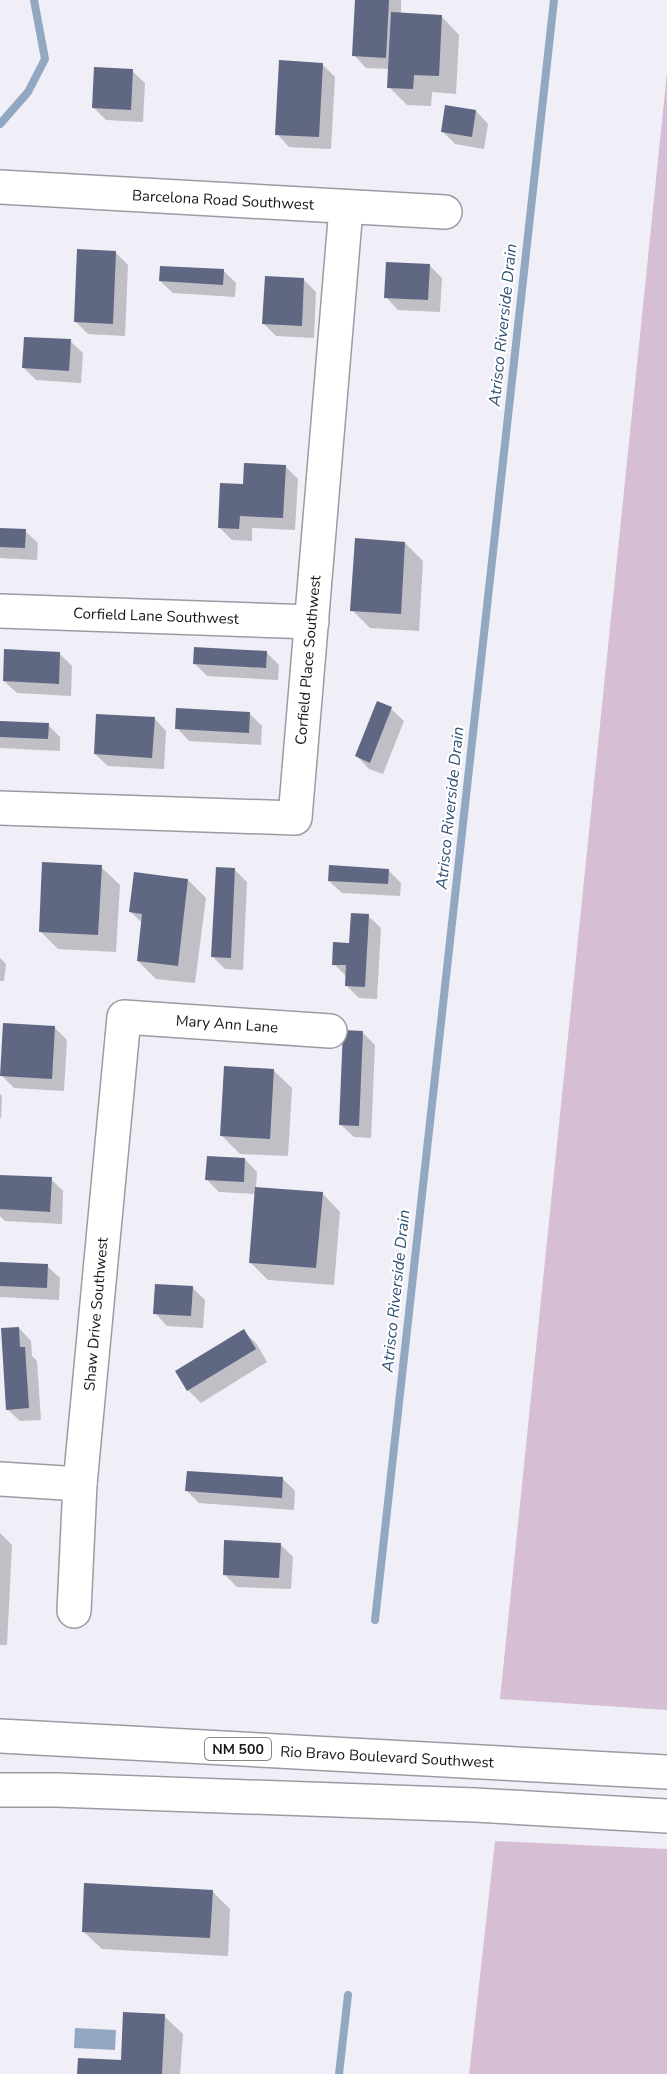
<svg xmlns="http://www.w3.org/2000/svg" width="667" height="2074" font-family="'Nunito Sans',sans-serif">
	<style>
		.green { fill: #d6bfd4 }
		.water { fill: #92a7c1 }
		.shadow { fill: #0003 }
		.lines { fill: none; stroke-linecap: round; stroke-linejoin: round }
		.stream { stroke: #92a7c1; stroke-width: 8 }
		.building { fill: #5f6783 }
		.minor-casing { stroke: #9c9ba3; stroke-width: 36 }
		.major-casing { stroke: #9c9ba3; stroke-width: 36 }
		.minor { stroke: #fff; stroke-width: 33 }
		.major { stroke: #fff; stroke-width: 33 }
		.labels { text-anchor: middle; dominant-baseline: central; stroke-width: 4.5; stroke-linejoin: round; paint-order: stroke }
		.shield { fill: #fff; stroke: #5d5d5f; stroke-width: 1.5 }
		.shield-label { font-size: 14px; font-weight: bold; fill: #17171a }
		.street-label { font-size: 15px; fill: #17171a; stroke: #fff }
		.water-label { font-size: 16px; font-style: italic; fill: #2f5076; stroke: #fff }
	</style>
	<rect width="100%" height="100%" fill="#f0eff8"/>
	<!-- green -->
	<g class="green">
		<path d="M 667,72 L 667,1710 L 500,1699 Z"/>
		<path d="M 495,1841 L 667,1849 L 667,2074 L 469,2074 Z"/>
	</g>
	<!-- water -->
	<path class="water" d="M 75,2028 L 116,2030 L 115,2050 L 74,2048 Z"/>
	<!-- shadow -->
	<g class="shadow">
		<path d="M 356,0 L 401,0 L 401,14 L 441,16 L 459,35 L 456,94 L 432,92 L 431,106 L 407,105 L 389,87 L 390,69 L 366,68 L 354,55 Z"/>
		<path d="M 322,64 L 335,77 L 331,149 L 289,147 L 277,134 Z"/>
		<path d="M 132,71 L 145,83 L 143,122 L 106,120 L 93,107 Z"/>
		<path d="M 476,111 L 488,124 L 484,149 L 455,144 L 442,131 Z"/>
		<path d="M 116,253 L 128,265 L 125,336 L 88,334 L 75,321 Z"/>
		<path d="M 429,265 L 442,278 L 440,312 L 398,310 L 386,297 Z"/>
		<path d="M 223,270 L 236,283 L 235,297 L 173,293 L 160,281 Z"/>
		<path d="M 304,280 L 316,292 L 314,338 L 276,336 L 264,324 Z"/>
		<path d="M 70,341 L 83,353 L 81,383 L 36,380 L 24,368 Z"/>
		<path d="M 285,466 L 298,479 L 295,530 L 252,528 L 252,541 L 232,540 L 219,527 L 244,486 Z"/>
		<path d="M 0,530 L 25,531 L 38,543 L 37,560 L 0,558 Z"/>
		<path d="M 405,543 L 423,561 L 419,631 L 370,628 L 352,610 Z"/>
		<path d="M 266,652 L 279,665 L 278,680 L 207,676 L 195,664 Z"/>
		<path d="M 60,654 L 72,666 L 71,696 L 17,693 L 4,681 Z"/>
		<path d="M 378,703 L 391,709 L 404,721 L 383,774 L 369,769 L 357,756 Z"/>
		<path d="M 249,713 L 262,726 L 261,745 L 189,741 L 177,728 Z"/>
		<path d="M 154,718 L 166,731 L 164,769 L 108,766 L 95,754 Z"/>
		<path d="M 0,722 L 48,725 L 60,737 L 60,751 L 0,748 Z"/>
		<path d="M 101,867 L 120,885 L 116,952 L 58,949 L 40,931 Z"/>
		<path d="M 235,870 L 247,882 L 243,970 L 225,969 L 213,957 Z"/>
		<path d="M 388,870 L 401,883 L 400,896 L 342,893 L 329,881 Z"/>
		<path d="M 188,880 L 206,898 L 195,983 L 156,979 L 138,961 L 143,924 L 131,912 Z"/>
		<path d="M 368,916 L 381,928 L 377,999 L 359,998 L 346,985 L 347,977 L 334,964 L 351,944 Z"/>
		<path d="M 0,958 L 6,964 L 4,981 L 0,981 Z"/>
		<path d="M 54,1027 L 67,1040 L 64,1091 L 14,1088 L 2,1076 Z"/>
		<path d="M 362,1032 L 375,1045 L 371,1138 L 354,1137 L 341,1125 Z"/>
		<path d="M 273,1070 L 292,1088 L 288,1156 L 240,1154 L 222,1136 Z"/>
		<path d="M 0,1094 L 2,1096 L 1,1118 L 0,1118 Z"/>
		<path d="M 245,1159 L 257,1172 L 256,1188 L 322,1193 L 340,1212 L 334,1285 L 268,1280 L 250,1262 L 256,1194 L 219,1192 L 207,1180 Z"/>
		<path d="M 0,1176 L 51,1179 L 63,1191 L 62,1224 L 5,1221 L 0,1216 Z"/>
		<path d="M 0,1263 L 47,1266 L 60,1278 L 59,1300 L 0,1297 Z"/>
		<path d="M 192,1287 L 205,1300 L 203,1328 L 167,1326 L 155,1313 Z"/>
		<path d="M 19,1328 L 31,1341 L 32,1356 L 37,1361 L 41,1420 L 20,1421 L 7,1409 Z"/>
		<path d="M 243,1331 L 256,1343 L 267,1362 L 201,1403 L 188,1390 Z"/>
		<path d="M 282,1478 L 295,1491 L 294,1510 L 199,1503 L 187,1491 Z"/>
		<path d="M 0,1533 L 12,1545 L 7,1645 L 0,1645 Z"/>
		<path d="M 280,1544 L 293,1557 L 291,1589 L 237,1587 L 224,1574 Z"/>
		<path d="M 212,1891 L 230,1909 L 228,1956 L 102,1949 L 83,1931 Z"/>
		<path d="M 164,2016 L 183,2034 L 180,2074 L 78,2074 L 122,2061 Z"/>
	</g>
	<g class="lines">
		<!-- stream -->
		<g class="stream">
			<path d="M 0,124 L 28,92 L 45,59 L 34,0"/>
			<path d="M 375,1620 L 554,0"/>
			<path d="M 339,2074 L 348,1995"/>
		</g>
	</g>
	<!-- building -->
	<g class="building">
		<path d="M 355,0 L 389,0 L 386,58 L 352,56 Z"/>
		<path d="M 391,12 L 442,15 L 439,76 L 414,75 L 413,89 L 387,88 Z"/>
		<path d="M 279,60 L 323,63 L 319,137 L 275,135 Z"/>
		<path d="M 94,67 L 133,69 L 131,110 L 92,108 Z"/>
		<path d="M 445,105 L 476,110 L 472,137 L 441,132 Z"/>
		<path d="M 77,249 L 116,251 L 113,324 L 74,322 Z"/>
		<path d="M 386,262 L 430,264 L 428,300 L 384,298 Z"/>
		<path d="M 160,266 L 224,269 L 223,285 L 159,281 Z"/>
		<path d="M 265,276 L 304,278 L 302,326 L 262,324 Z"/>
		<path d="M 24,337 L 71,339 L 69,371 L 22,368 Z"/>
		<path d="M 244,463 L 286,465 L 283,518 L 240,516 L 239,529 L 218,528 L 220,483 L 243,484 Z"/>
		<path d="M 0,528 L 26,529 L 25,548 L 0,547 Z"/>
		<path d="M 355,538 L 405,542 L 401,614 L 350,611 Z"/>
		<path d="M 194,647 L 267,651 L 266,668 L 193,664 Z"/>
		<path d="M 4,649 L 60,652 L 59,684 L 3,681 Z"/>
		<path d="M 377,701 L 392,707 L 370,763 L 355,756 Z"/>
		<path d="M 176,708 L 250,712 L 249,733 L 175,729 Z"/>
		<path d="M 96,714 L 155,717 L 152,758 L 94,754 Z"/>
		<path d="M 0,721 L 49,723 L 48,739 L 0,737 Z"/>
		<path d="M 42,862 L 102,865 L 98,935 L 39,932 Z"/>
		<path d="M 329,865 L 389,869 L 388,884 L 328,881 Z"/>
		<path d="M 216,867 L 235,868 L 231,958 L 211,957 Z"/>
		<path d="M 134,872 L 188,879 L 178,966 L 137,961 L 142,914 L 129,912 Z"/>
		<path d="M 351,913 L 369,914 L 365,987 L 345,986 L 346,965 L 332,965 L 333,942 L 349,943 Z"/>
		<path d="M 3,1023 L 55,1026 L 52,1079 L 0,1076 Z"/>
		<path d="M 343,1030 L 363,1031 L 359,1126 L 339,1125 Z"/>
		<path d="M 224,1066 L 274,1069 L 270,1139 L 220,1136 Z"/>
		<path d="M 207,1156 L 245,1158 L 244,1182 L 205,1180 Z"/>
		<path d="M 0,1175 L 52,1177 L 50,1212 L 0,1209 Z"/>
		<path d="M 255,1187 L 323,1192 L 316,1268 L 249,1263 Z"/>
		<path d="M 0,1262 L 48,1264 L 47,1288 L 0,1286 Z"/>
		<path d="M 155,1284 L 193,1286 L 191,1316 L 153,1314 Z"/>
		<path d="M 19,1327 L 20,1347 L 25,1347 L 29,1408 L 6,1410 L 1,1328 Z"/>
		<path d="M 244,1329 L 256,1349 L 187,1391 L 175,1371 Z"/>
		<path d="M 187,1471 L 283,1477 L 282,1498 L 185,1491 Z"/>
		<path d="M 224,1540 L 281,1543 L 279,1578 L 223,1575 Z"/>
		<path d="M 84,1883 L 213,1890 L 210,1938 L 82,1932 Z"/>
		<path d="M 123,2012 L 165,2014 L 162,2074 L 77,2074 L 78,2058 L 121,2060 Z"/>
	</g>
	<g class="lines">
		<defs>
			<g id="minor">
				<path d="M 0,187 L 445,212"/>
				<path d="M 0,611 L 312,622"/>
				<path d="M 0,808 L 295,818 L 346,208"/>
				<path d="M 0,1479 L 80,1484"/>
				<path d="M 74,1611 L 80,1484 L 124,1017 L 330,1031"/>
			</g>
			<g id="major">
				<path d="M 0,1736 L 667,1772"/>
				<path d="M 0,1790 L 57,1790 L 475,1805 L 667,1816"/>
			</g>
		</defs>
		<!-- minor casing -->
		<use href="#minor" class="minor-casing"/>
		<!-- major casing -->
		<use href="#major" class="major-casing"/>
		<!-- minor -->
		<use href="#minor" class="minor"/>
		<!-- major -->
		<use href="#major" class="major"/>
	</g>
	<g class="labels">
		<!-- shield labels -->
		<rect class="shield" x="205" y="1738" width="66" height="22" rx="4.5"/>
		<g class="shield-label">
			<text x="238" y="1749">NM 500</text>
		</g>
		<!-- street labels -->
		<g class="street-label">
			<text transform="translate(223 200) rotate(3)">Barcelona Road Southwest</text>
			<text transform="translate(156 616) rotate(2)">Corfield Lane Southwest</text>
			<text transform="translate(308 660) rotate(-85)">Corfield Place Southwest</text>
			<text transform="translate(227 1024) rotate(4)">Mary Ann Lane</text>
			<text transform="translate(96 1314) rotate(-85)">Shaw Drive Southwest</text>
			<text transform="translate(387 1757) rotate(3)">Rio Bravo Boulevard Southwest</text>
		</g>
		<!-- water labels -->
		<g class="water-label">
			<text transform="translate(503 325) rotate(-84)">Atrisco Riverside Drain</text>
			<text transform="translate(450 808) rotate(-84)">Atrisco Riverside Drain</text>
			<text transform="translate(396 1291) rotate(-84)">Atrisco Riverside Drain</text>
		</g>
	</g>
</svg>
